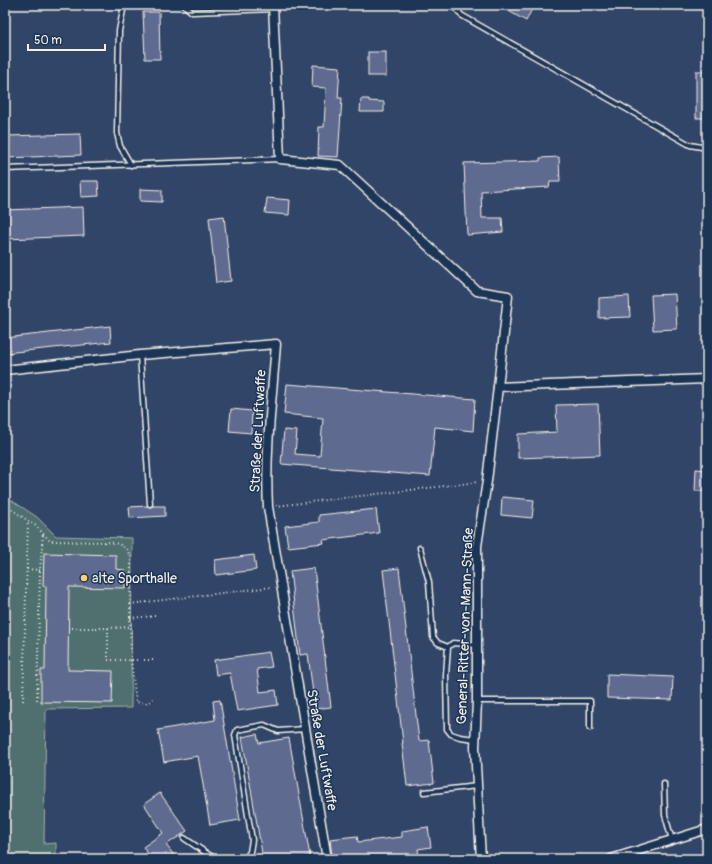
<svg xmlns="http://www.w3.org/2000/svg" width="712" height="864" font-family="Pangolin,sans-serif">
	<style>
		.green { fill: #506f6e; stroke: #a2b0ab }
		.building { fill: #5f6b90; stroke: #f4f1e8 }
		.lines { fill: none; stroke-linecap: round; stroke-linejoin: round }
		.lane-casing { stroke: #f4f1e8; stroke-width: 7 }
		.street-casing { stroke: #f4f1e8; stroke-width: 11 }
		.path { stroke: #f4f1e8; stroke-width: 2; stroke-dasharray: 1 3; stroke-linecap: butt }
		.lane { stroke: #1d3557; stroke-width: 4 }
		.street { stroke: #1d3557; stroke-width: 8 }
		.poi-dot { fill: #ffd166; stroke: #1d3557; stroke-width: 1.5 }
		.labels { text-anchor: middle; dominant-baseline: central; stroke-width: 3; stroke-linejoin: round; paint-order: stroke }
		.street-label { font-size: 14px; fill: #f4f1e8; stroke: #1d3557 }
		.poi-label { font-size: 14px; fill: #f4f1e8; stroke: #1d3557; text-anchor: start }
	</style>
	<rect width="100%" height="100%" fill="#314568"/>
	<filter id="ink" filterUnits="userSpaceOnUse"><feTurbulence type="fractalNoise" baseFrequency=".025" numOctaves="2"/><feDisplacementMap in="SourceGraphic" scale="8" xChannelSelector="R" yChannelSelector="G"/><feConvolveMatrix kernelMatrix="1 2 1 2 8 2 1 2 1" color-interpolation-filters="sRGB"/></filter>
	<g filter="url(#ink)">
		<!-- green -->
		<path class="green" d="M 5,496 L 37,517 L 56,536 L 132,538 L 131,708 L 46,709 L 44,844 L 56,843 L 56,859 L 5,859 Z"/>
		<!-- building -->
		<g class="building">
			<path d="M 498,5 L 534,5 L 526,21 Z"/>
			<path d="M 143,12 L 159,12 L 160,59 L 145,59 Z"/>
			<rect x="368" y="52" width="18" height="24"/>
			<path d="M 313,65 L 340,67 L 338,98 L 342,98 L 338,157 L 318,156 L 319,127 L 324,127 L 326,88 L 312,87 Z"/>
			<rect x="696" y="71" width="11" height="47"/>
			<path d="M 361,99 L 369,99 L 369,101 L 384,102 L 384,112 L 360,112 Z"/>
			<path d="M 80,134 L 81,155 L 5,158 L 5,136 Z"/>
			<path d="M 559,157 L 560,182 L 550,182 L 549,187 L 481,191 L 482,218 L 502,218 L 503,232 L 467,235 L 464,163 L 540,161 L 540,158 Z"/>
			<path d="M 80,181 L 98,181 L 99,196 L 81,197 Z"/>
			<path d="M 140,189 L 162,190 L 162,202 L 140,201 Z"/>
			<path d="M 267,198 L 290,200 L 289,215 L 265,213 Z"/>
			<path d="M 83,207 L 84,236 L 5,239 L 5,210 Z"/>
			<path d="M 224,216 L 231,281 L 216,283 L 209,218 Z"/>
			<path d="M 675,294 L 677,329 L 653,330 L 651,295 Z"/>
			<path d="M 629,296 L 630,317 L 599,318 L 599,298 Z"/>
			<path d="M 110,326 L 111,342 L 5,353 L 5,338 Z"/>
			<path d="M 287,384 L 475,399 L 473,431 L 435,427 L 430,476 L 281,464 L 284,430 L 297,431 L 295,454 L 320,456 L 323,418 L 284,414 Z"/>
			<path d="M 598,404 L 600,455 L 518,458 L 518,434 L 557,432 L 556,405 Z"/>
			<path d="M 231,409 L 252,411 L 251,433 L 229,431 Z"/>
			<path d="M 696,469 L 707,470 L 707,492 L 695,491 Z"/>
			<path d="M 502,497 L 534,500 L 532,518 L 501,515 Z"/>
			<path d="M 147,506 L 150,507 L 153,506 L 165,506 L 165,516 L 130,518 L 129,507 Z"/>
			<path d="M 376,509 L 379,533 L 323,540 L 324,543 L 288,547 L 285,526 L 319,522 L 319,515 Z"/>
			<path d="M 44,553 L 116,555 L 116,569 L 125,570 L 125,588 L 69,587 L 68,670 L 113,671 L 112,703 L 41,702 L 41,670 L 45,670 L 46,586 L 43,586 Z"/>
			<path d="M 254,555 L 256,570 L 216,575 L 215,560 Z"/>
			<path d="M 314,568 L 331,707 L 315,709 L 308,654 L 300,655 L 290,571 Z"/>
			<path d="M 399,568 L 419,741 L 429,740 L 434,783 L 407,786 L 402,743 L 403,743 L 383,570 Z"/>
			<path d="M 269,652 L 272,667 L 257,669 L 260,692 L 276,690 L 278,705 L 237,711 L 230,673 L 216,675 L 214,660 Z"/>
			<path d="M 607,674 L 673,677 L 672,700 L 607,698 Z"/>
			<path d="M 220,700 L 240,820 L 210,825 L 198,756 L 164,762 L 158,730 L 215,720 L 213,701 Z"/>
			<path d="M 257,734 L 259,743 L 289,738 L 310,856 L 294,859 L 263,859 L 242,737 Z"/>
			<path d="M 160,793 L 187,831 L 166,845 L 177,859 L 152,859 L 143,847 L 163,833 L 144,804 Z"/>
			<path d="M 428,827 L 431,847 L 418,849 L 419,859 L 344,859 L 344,856 L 332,857 L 330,839 L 357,836 L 358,842 L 402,837 L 402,831 Z"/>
		</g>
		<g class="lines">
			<defs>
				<g id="lane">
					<path d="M 124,5 L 119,31 L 117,133 L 120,146 L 131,165"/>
					<path d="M 184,5 L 192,12 L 273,9"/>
					<path d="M 454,5 L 461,15 L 690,145 L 707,148"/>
					<path d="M 5,169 L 280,159"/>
					<path d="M 140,355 L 150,504"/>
					<path d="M 420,548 L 429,582 L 433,637 L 438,643 L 448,647"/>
					<path d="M 477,701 L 590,701 L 590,728"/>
					<path d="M 475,739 L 460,737 L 451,734 L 447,729 L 446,675 L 448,647 L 453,643 L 477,645"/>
					<path d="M 664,784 L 665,815 L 672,840"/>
					<path d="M 424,792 L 477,786"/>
					<path d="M 184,838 L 215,859"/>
					<path d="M 245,859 L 250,852 L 252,840 L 235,735 L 237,730 L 264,725 L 278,731 L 305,729"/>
				</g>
				<g id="street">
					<path d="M 273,5 L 280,159 L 340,165 L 477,291 L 508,296 L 498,387"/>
					<path d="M 5,370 L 140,355 L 276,344 C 272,398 265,452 268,507 L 327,859"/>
					<path d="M 481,859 L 475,747 L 477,701 L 477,546 L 487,481 L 498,387 L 707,379"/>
					<path d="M 611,859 L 707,829"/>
				</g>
			</defs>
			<!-- lane casing -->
			<use href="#lane" class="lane-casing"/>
			<!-- street casing -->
			<use href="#street" class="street-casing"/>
			<!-- path -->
			<g class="path">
				<path d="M 5,505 L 36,526 L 50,541 L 108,542 L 119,544 L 127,550 L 131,558 L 130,618 L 131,660 L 136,702 L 148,703 L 153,699"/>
				<path d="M 276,506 L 478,482"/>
				<path d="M 27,569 L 40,570"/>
				<path d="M 130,604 L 272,587"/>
				<path d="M 130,618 L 155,616"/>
				<path d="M 68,628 L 108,628 L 130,627"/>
				<path d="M 108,628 L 108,660 L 154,660"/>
				<path d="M 37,700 L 40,570 L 43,534"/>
				<path d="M 23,701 L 28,521"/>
			</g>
			<!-- lane -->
			<use href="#lane" class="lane"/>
			<!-- street -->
			<use href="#street" class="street"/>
		</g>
	</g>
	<!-- markers -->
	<circle class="poi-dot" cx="84" cy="578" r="4"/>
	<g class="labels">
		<!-- street labels -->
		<g class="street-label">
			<text transform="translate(258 431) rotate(-87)">Straße der Luftwaffe</text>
			<text transform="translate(465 626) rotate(-88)">General-Ritter-von-Mann-Straße</text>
			<text transform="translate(322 750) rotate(80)">Straße der Luftwaffe</text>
		</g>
		<!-- poi labels -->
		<g class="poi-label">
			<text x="92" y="578">alte Sporthalle</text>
		</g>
	</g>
	<!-- margin -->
	<rect width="712" height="864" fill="none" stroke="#1d3557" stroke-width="20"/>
	<rect x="10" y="10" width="692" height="844" fill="none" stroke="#f4f1e8" stroke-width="1.5" filter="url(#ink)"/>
	<!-- scale -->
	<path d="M28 44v6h77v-6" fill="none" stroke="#f4f1e8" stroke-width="2"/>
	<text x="34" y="44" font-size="12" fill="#f4f1e8" stroke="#1d3557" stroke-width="3" paint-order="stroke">50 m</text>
</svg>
